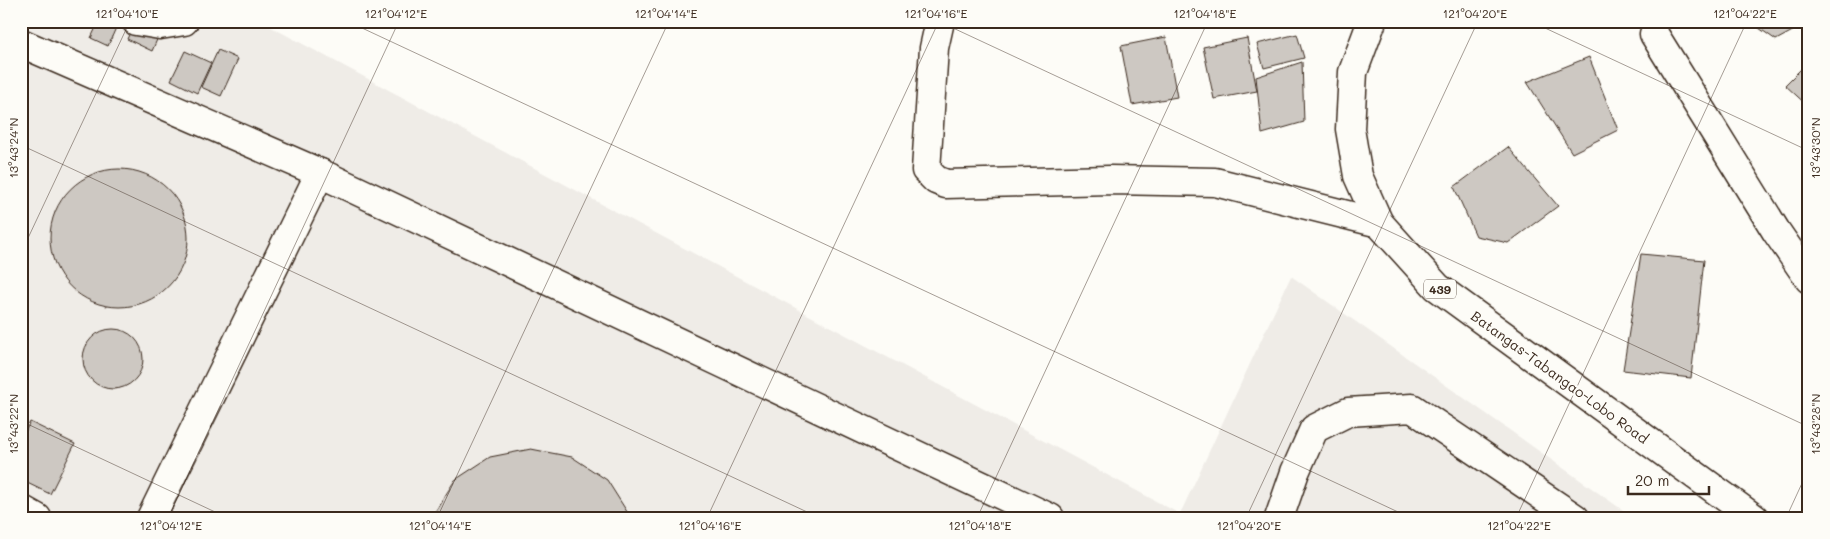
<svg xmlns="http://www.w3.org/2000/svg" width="1830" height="539" font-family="Mali,sans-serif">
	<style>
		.built { fill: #efece7 }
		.building { fill: #cdc8c2; stroke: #3b2a1e }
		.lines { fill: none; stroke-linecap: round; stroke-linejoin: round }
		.minor-casing { stroke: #3b2a1e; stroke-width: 31 }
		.major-casing { stroke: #3b2a1e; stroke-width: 31 }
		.minor { stroke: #fdfcf7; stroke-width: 28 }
		.major { stroke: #fdfcf7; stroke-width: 28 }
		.ticks { fill: none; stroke: #3b2a1e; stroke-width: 1; stroke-opacity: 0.45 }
		.labels { text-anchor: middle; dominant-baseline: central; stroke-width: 4.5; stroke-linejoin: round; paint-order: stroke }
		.shield { fill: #fdfcf7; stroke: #75695f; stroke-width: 1 }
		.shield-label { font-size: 12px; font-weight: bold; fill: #3b2a1e }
		.street-label { font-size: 14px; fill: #3b2a1e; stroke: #fdfcf7 }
		.neatline { fill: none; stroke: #3b2a1e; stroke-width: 2 }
		.ticks-label { font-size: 12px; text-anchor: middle; fill: #3b2a1e }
	</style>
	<rect width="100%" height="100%" fill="#fdfcf7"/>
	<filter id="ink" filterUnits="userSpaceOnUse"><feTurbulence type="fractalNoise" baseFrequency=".02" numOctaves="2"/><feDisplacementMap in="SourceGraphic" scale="10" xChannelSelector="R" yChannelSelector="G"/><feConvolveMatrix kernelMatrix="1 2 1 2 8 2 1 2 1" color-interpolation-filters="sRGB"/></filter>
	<g filter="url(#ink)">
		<!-- built -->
		<path class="built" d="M 21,21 L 260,21 L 1180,514 L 1291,276 L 1634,518 L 21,518 Z"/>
		<!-- building -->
		<g class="building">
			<path d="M 99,21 L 114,21 L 118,23 L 108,46 L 91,38 Z"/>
			<path d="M 1749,21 L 1809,21 L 1809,22 L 1776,40 Z"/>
			<path d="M 134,24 L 159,35 L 152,51 L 127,39 Z"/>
			<path d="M 1297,34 L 1304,58 L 1264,68 L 1257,44 Z"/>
			<path d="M 1166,37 L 1177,97 L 1132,105 L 1121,46 Z"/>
			<path d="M 1247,38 L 1257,91 L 1214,99 L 1203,47 Z"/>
			<path d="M 218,50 L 238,59 L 221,96 L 201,87 Z"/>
			<path d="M 185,51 L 211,63 L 197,93 L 171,80 Z"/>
			<path d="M 1589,57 L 1618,130 L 1572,153 L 1527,82 Z"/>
			<path d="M 1809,61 L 1809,107 L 1785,85 Z"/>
			<path d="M 1302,62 L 1304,122 L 1262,134 L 1256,77 Z"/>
			<path d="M 1508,147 L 1558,206 L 1508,243 L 1476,236 L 1454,187 Z"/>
			<circle cx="119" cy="238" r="69"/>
			<path d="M 1641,254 L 1704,260 L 1691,378 L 1623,370 Z"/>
			<circle cx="113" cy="359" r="30"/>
			<path d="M 30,422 L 75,444 L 50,494 L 21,480 L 21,440 Z"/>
			<path d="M 531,449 L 572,457 L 607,480 L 631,518 L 431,518 L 455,480 L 490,457 Z"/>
		</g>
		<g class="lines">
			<defs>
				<g id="minor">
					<path d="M 136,21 L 160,25 L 184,21"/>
					<path d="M 940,21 L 934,48 L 926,170 L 936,180 L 946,184 L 1110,180 L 1215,182 L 1379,223"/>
					<path d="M 1654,34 L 1776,231 L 1809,279"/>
					<path d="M 21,43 L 320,173 L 1050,518"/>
					<path d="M 21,509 L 37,518"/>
					<path d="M 151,518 L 320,173"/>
					<path d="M 1279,518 L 1295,472 L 1314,429 L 1348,412 L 1412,408 L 1575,518"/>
				</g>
				<path id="major" d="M 1372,21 L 1353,72 L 1350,129 L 1358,176 L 1379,223 L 1437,287 L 1754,518"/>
			</defs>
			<!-- minor casing -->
			<use href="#minor" class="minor-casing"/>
			<!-- major casing -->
			<use href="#major" class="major-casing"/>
			<!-- minor -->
			<use href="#minor" class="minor"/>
			<!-- major -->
			<use href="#major" class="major"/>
		</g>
	</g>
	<!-- ticks -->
	<path class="ticks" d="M 347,21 L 1411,518M 938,21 L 1809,427M 1530,21 L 1809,151M 21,145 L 820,518M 21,253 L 130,21M 21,421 L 228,518M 168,518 L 399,21M 437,518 L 669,21M 707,518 L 939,21M 977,518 L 1208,21M 1246,518 L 1478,21M 1516,518 L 1747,21M 1786,518 L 1809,468"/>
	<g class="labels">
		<!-- shield labels -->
		<rect class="shield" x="1424" y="279.5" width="32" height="19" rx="4"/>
		<g class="shield-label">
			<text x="1440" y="289">439</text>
		</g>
		<!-- street labels -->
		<g class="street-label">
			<text transform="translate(1560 377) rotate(36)">Batangas-Tabangao-Lobo Road</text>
		</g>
	</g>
	<!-- margin -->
	<rect width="1830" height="539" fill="none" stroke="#fdfcf7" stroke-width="55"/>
	<!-- scale -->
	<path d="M1628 486v8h81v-8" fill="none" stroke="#3b2a1e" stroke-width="2.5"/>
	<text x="1635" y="486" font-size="15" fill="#3b2a1e" stroke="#fdfcf7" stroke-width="4" paint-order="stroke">20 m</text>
	<rect x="28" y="28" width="1774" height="484" class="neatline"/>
	<g class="ticks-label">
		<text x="127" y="18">121°04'10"E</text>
		<text x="396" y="18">121°04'12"E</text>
		<text x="666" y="18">121°04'14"E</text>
		<text x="936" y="18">121°04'16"E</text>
		<text x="1205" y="18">121°04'18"E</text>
		<text x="1475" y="18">121°04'20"E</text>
		<text x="1745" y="18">121°04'22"E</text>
		<text transform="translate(14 148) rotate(-90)" y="4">13°43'24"N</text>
		<text transform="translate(1816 148) rotate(-90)" y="4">13°43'30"N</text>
		<text transform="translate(14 424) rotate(-90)" y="4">13°43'22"N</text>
		<text transform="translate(1816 424) rotate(-90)" y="4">13°43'28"N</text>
		<text x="171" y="530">121°04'12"E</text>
		<text x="440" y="530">121°04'14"E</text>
		<text x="710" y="530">121°04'16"E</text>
		<text x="980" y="530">121°04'18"E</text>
		<text x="1249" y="530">121°04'20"E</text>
		<text x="1519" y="530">121°04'22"E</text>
	</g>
</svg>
